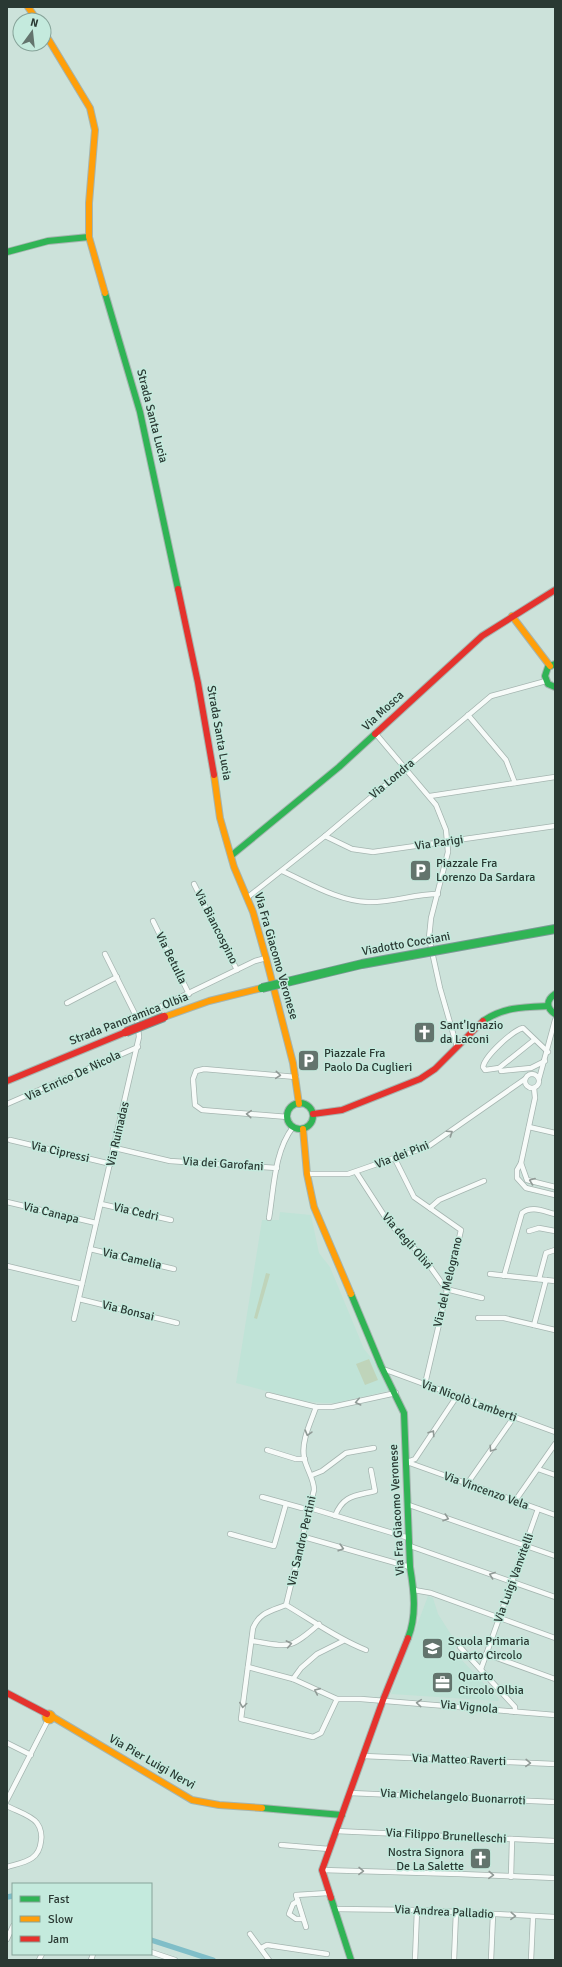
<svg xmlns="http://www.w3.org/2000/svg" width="562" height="1967" font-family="Signika,sans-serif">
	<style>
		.built { fill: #c0e3d7 }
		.green { fill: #bfd4ba }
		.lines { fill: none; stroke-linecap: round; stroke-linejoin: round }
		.canal { stroke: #80bec8; stroke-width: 5.5 }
		.street-casing { stroke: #a5b5b0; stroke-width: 6 }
		.fast-casing { stroke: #a5b5b0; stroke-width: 8 }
		.slow-casing { stroke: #a5b5b0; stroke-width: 8 }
		.jam-casing { stroke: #a5b5b0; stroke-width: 8 }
		.street { stroke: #f7fbf9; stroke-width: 4.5 }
		.fast { stroke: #30b455; stroke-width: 6 }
		.slow { stroke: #ff9f0a; stroke-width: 6 }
		.jam { stroke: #e5322d; stroke-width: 6 }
		.fast-bridge-casing { stroke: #7b9a96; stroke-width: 10; stroke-linecap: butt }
		.jam-bridge-casing { stroke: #7b9a96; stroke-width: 10; stroke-linecap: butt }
		.fast-bridge { stroke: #30b455; stroke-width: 8 }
		.jam-bridge { stroke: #e5322d; stroke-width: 8 }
		.oneway { stroke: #909a96 }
		.labels { text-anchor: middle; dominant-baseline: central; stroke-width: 3; stroke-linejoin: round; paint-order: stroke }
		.street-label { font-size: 12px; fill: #2a3933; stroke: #c4eadd }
		.poi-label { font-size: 12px; fill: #2a3933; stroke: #c4eadd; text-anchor: start }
	</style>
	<rect width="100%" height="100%" fill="#cce2da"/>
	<!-- built -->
	<g class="built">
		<path d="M 280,1212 L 311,1215 L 319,1253 L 330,1267 L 364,1349 L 379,1367 L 389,1387 L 388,1391 L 335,1403 L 323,1403 L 304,1401 L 236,1383 L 262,1220 L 279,1220 Z"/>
		<path d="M 428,1596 L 433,1598 L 438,1614 L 457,1644 L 454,1652 L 499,1699 L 498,1701 L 391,1694 Z"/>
	</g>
	<!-- green -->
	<g class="green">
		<path d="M 266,1273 L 270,1274 L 257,1319 L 254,1318 Z"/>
		<path d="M 369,1359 L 378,1380 L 365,1385 L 356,1364 Z"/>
	</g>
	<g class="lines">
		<!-- canal -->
		<g class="canal">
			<path d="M 7,1897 L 13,1896"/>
			<path d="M 151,1940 L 213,1960"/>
		</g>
		<defs>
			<g id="street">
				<path d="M 468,715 L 506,760 L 515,783"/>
				<path d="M 376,734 L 436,805 L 446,830 L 448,852 L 431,918 L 429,938 L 440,988 L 457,1047"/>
				<path d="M 430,796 L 555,777"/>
				<path d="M 325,836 L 352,849 L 373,852 L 555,826"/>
				<path d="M 282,871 C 309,883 338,901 368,902 C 391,903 414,894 438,894"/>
				<path d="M 194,884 L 237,970"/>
				<path d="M 248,897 L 325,836 L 491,696 L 546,681"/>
				<path d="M 153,921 L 189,994"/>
				<path d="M 67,1003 L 117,977"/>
				<path d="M 137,1018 L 255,961 L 266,958"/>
				<path d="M 534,1040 L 499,1068 L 485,1070 L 483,1067 C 485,1056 512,1031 523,1028 L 548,1052"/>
				<path d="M 501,1071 L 531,1068 L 545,1061"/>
				<circle cx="532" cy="1081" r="7"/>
				<path d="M 539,1079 L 555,1020"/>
				<path d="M 534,1088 L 535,1098 L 521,1163 L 517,1170 L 517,1178 L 526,1188 L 555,1195"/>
				<path d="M 7,1104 L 138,1047"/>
				<path d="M 288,1117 L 202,1110 L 195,1105 L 193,1079 L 196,1071 L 204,1069 L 296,1077"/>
				<path d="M 529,1127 L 555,1133"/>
				<path d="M 10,1140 L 111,1164"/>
				<path d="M 115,1148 L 170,1161 L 277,1168"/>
				<path d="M 395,1159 L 414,1197 L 461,1230 L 425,1384"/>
				<path d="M 521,1163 L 527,1180 L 555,1187"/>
				<path d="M 356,1172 L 389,1223 L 424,1258 L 446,1289 L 482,1298"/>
				<path d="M 307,1174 L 348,1174 L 429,1146 L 525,1079"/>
				<path d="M 7,1202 L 96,1223"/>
				<path d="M 101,1204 L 171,1220"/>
				<path d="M 430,1208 L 439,1200 L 484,1181"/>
				<path d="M 269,1218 C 274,1188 274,1152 293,1127"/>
				<path d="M 529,1231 L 539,1228 L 555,1231"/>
				<path d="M 90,1249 L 174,1269"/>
				<path d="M 7,1266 L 82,1284"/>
				<path d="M 490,1274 L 555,1281"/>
				<path d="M 504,1276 L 522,1213 C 532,1205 545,1212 555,1214"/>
				<path d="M 539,1279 L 546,1253 L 555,1250"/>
				<path d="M 79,1299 L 177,1323"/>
				<path d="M 478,1318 L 504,1318 L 555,1330"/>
				<path d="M 74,1319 L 139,1037 L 137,1018 L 105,954"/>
				<path d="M 534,1325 L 546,1280"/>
				<path d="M 384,1371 L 386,1370 L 555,1432"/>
				<path d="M 268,1395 L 316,1407 L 332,1407 L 396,1393"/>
				<path d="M 316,1407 C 311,1422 301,1441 304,1457 C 306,1469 314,1478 314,1490 L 286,1605 C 271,1611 260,1612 253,1628 L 241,1719 L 313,1737 L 321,1733 L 337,1699"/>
				<path d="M 267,1450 L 296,1459 L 305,1459"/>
				<path d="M 407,1462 L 555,1515"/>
				<path d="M 407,1462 L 415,1459 L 457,1396"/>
				<path d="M 538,1469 L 555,1475"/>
				<path d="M 312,1475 L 322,1471 L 346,1453 L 374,1448"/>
				<path d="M 467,1484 L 514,1417"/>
				<path d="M 262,1497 L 302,1508 L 310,1508 L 409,1538"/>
				<path d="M 515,1501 L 555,1444"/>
				<path d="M 409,1505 L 555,1556"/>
				<path d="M 335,1516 C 343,1495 355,1496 375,1491 L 371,1470"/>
				<path d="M 230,1534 L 274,1546 L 286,1504"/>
				<path d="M 304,1537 L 410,1567"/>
				<path d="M 410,1546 L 555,1597"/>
				<path d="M 414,1590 L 431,1593 L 555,1638"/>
				<path d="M 286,1605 C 313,1621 338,1639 366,1650"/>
				<path d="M 252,1641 C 290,1647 289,1650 319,1624"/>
				<path d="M 460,1647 L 515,1707 L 515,1712"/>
				<path d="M 486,1654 L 555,1679"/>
				<path d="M 248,1667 L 293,1679 L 337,1699 L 361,1699 L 555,1715"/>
				<path d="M 481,1669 L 538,1509"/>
				<path d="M 293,1679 L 301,1668 L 317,1654 L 343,1641"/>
				<path d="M 7,1743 L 31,1755"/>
				<path d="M 363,1756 L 555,1764"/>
				<path d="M 350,1793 L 555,1802"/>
				<path d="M 7,1800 L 48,1720"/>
				<path d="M 7,1806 C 16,1811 31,1815 37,1823 C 41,1828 42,1836 41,1841 C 39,1861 24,1862 7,1867"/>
				<path d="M 336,1831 L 555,1841"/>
				<path d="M 281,1845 L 329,1849"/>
				<path d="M 322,1870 L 459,1874 L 555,1878"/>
				<path d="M 511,1877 L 512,1839"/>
				<path d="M 298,1901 L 293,1904 L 289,1914 L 296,1919 L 303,1919"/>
				<path d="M 334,1909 L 417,1910 L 555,1917"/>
				<path d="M 306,1927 L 296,1895 L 328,1893"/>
				<path d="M 250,1934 L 269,1960"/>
				<path d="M 7,1939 L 13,1926"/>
				<path d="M 261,1948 L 267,1945 L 327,1954"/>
				<path d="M 151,1952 L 175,1960"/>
				<path d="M 39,1960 L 42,1954"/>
				<path d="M 91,1960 L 93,1954"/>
				<path d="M 415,1960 L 417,1910"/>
				<path d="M 454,1960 L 456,1912"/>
				<path d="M 491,1960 L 493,1915"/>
				<path d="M 531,1960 L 533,1917"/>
			</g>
			<g id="fast">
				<path d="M 7,252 L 48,241 L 89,237"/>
				<path d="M 105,293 L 140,412 L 178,589"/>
				<path d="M 555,664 L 548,667 L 545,676 L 548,684 L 555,687"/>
				<path d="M 232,855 L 339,767 L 375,734"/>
				<path d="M 555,994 C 546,1000 546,1008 555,1014"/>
				<path d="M 483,1021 C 504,1007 523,1007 548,1006"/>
				<circle cx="300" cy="1116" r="13"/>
				<path d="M 351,1294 L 381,1366 L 404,1413 L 410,1567 C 414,1591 417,1615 408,1638"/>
				<path d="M 262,1808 L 342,1815"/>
				<path d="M 331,1898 L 351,1960"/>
			</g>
			<g id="slow">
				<path d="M 28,7 L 37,20"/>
				<path d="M 44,32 L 90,108 L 95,130 L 89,203 L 89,237 L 105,293"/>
				<path d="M 512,616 L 550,666"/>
				<path d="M 214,775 L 220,818 L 234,867 L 253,912 L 266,958 L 293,1063 L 299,1104"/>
				<path d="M 164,1017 L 209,1001 L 262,988"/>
				<path d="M 303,1129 L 307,1174 L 314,1207 L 351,1294"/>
				<circle cx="49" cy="1717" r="3.5"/>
				<path d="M 53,1717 L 192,1800 L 219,1805 L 262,1808"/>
			</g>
			<g id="jam">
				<path d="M 178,589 L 198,683 L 214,775"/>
				<path d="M 375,734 L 482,636 L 555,590"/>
				<path d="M 7,1081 L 126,1032"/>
				<path d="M 313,1114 L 342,1110 L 420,1079 L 435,1069 L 483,1021"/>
				<path d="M 7,1693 L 47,1714"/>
				<path d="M 331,1898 L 322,1870 L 383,1700 L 408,1638"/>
			</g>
		</defs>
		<!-- street casing -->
		<use href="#street" class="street-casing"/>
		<!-- fast casing -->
		<use href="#fast" class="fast-casing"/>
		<!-- slow casing -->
		<use href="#slow" class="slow-casing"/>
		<!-- jam casing -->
		<use href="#jam" class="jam-casing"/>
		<!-- street -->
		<use href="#street" class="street"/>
		<!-- fast -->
		<use href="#fast" class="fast"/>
		<!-- slow -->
		<use href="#slow" class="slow"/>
		<!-- jam -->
		<use href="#jam" class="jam"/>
		<defs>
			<path id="fast-bridge" d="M 262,988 L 362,964 L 555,929"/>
			<path id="jam-bridge" d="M 126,1032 L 164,1017"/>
		</defs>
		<!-- fast-bridge casing -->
		<use href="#fast-bridge" class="fast-bridge-casing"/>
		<!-- jam-bridge casing -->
		<use href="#jam-bridge" class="jam-bridge-casing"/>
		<!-- fast-bridge -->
		<use href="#fast-bridge" class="fast-bridge"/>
		<!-- jam-bridge -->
		<use href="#jam-bridge" class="jam-bridge"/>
	</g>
	<!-- one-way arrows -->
	<defs><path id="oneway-chevron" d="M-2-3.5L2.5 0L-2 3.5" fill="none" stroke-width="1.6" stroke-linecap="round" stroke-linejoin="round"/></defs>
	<g class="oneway">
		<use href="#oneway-chevron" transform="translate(278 1075) rotate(5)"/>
		<use href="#oneway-chevron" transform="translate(249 1114) rotate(-176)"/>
		<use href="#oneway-chevron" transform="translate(450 1133) rotate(-34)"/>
		<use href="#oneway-chevron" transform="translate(532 1181) rotate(-159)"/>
		<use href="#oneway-chevron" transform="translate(358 1402) rotate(167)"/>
		<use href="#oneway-chevron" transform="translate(308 1433) rotate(106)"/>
		<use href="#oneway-chevron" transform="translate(432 1433) rotate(-56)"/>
		<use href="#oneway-chevron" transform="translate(492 1449) rotate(124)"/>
		<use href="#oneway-chevron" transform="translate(446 1518) rotate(19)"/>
		<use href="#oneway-chevron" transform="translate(341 1548) rotate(16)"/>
		<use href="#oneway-chevron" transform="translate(492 1575) rotate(-160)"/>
		<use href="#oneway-chevron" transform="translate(289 1644) rotate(-11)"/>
		<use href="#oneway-chevron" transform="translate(317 1691) rotate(-156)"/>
		<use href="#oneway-chevron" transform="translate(419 1703) rotate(-175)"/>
		<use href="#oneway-chevron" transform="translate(243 1705) rotate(98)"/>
		<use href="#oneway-chevron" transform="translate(528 1763) rotate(2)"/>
		<use href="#oneway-chevron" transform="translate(361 1871) rotate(1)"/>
		<use href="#oneway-chevron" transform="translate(491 1875) rotate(3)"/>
		<use href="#oneway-chevron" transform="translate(513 1916) rotate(3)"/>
	</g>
	<!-- icons -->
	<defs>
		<symbol id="parking-square" viewBox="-11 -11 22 22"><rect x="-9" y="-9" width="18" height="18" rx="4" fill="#63746d" stroke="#c4eadd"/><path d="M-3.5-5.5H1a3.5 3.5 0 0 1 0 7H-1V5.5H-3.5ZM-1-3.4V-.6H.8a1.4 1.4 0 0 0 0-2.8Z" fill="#fff"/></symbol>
		<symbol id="church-square" viewBox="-11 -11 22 22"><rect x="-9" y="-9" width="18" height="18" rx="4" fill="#63746d" stroke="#c4eadd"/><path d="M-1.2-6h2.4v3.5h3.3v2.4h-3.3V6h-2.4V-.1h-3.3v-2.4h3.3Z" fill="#fff"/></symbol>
		<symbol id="school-square" viewBox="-11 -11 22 22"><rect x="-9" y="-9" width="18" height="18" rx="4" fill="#63746d" stroke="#c4eadd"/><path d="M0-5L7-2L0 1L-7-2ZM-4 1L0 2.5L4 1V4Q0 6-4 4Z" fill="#fff"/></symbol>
		<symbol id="office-square" viewBox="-11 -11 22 22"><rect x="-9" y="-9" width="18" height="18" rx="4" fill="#63746d" stroke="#c4eadd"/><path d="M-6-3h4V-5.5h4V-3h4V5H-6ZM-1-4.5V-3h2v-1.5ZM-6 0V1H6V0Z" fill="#fff"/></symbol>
	</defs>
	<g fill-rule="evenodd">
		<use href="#parking-square" x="408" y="858" width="25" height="25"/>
		<use href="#church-square" x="412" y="1020" width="25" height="25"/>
		<use href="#parking-square" x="296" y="1048" width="25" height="25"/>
		<use href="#school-square" x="420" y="1636" width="25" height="25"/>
		<use href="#office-square" x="430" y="1670" width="25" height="25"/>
		<use href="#church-square" x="468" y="1846" width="25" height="25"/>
	</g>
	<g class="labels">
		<!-- street labels -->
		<g class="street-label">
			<text transform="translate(152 416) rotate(76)">Strada Santa Lucia</text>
			<text transform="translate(383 711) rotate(-43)">Via Mosca</text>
			<text transform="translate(219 733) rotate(80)">Strada Santa Lucia</text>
			<text transform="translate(392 779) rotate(-40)">Via Londra</text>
			<text transform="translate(439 843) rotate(-8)">Via Parigi</text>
			<text transform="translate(216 927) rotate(63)">Via Biancospino</text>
			<text transform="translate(406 944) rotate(-10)">Viadotto Cocciani</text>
			<text transform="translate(276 956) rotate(74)">Via Fra Giacomo Veronese</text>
			<text transform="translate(171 958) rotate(64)">Via Betulla</text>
			<text transform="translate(129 1019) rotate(-21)">Strada Panoramica Olbia</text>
			<text transform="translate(73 1076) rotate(-25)">Via Enrico De Nicola</text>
			<text transform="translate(118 1134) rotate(-77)">Via Ruinadas</text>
			<text transform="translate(60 1152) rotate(13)">Via Cipressi</text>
			<text transform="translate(402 1155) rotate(-21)">Via dei Pini</text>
			<text transform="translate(223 1164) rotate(4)">Via dei Garofani</text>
			<text transform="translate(136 1212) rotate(13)">Via Cedri</text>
			<text transform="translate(51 1213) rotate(14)">Via Canapa</text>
			<text transform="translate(407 1241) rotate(49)">Via degli Olivi</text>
			<text transform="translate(132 1259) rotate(13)">Via Camelia</text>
			<text transform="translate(448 1282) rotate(-77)">Via del Melograno</text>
			<text transform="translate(128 1311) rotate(14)">Via Bonsai</text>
			<text transform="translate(469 1401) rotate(20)">Via Nicolò Lamberti</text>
			<text transform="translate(486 1491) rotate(20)">Via Vincenzo Vela</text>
			<text transform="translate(397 1510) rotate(-93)">Via Fra Giacomo Veronese</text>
			<text transform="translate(302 1541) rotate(-77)">Via Sandro Pertini</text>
			<text transform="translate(514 1578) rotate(-70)">Via Luigi Vanvitelli</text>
			<text transform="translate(469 1707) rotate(5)">Via Vignola</text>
			<text transform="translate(459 1760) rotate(2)">Via Matteo Raverti</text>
			<text transform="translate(152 1762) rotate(30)">Via Pier Luigi Nervi</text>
			<text transform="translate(453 1797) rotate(3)">Via Michelangelo Buonarroti</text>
			<text transform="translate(446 1836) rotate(3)">Via Filippo Brunelleschi</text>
			<text transform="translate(444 1912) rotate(3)">Via Andrea Palladio</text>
		</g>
		<!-- poi labels -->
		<g class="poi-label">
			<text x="436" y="863">Piazzale Fra<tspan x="436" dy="14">Lorenzo Da Sardara</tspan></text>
			<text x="440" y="1025">Sant'Ignazio<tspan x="440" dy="14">da Laconi</tspan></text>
			<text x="324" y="1053">Piazzale Fra<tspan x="324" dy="14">Paolo Da Cuglieri</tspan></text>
			<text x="448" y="1641">Scuola Primaria<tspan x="448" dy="14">Quarto Circolo</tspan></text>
			<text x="458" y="1676">Quarto<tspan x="458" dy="14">Circolo Olbia</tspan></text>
			<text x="464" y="1852" text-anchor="end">Nostra Signora<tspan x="464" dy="14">De La Salette</tspan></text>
		</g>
	</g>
	<!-- border -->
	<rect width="562" height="1967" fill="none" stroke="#2a3933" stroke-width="16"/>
	<!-- legend -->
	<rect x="12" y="1883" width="140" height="72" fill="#c4eadd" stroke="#86a399"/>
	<rect x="20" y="1896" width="20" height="6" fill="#30b455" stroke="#86a399"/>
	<text x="48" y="1903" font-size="12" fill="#2a3933">Fast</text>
	<rect x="20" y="1916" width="20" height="6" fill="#ff9f0a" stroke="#86a399"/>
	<text x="48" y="1923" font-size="12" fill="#2a3933">Slow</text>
	<rect x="20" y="1936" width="20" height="6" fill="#e5322d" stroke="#86a399"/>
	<text x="48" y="1943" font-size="12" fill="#2a3933">Jam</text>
	<!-- north arrow -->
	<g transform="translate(32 32) rotate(15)"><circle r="19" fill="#c4eadd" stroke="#86a399"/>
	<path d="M0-3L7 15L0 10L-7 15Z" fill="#63746d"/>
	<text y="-6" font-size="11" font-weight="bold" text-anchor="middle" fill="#2a3933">N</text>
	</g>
</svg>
